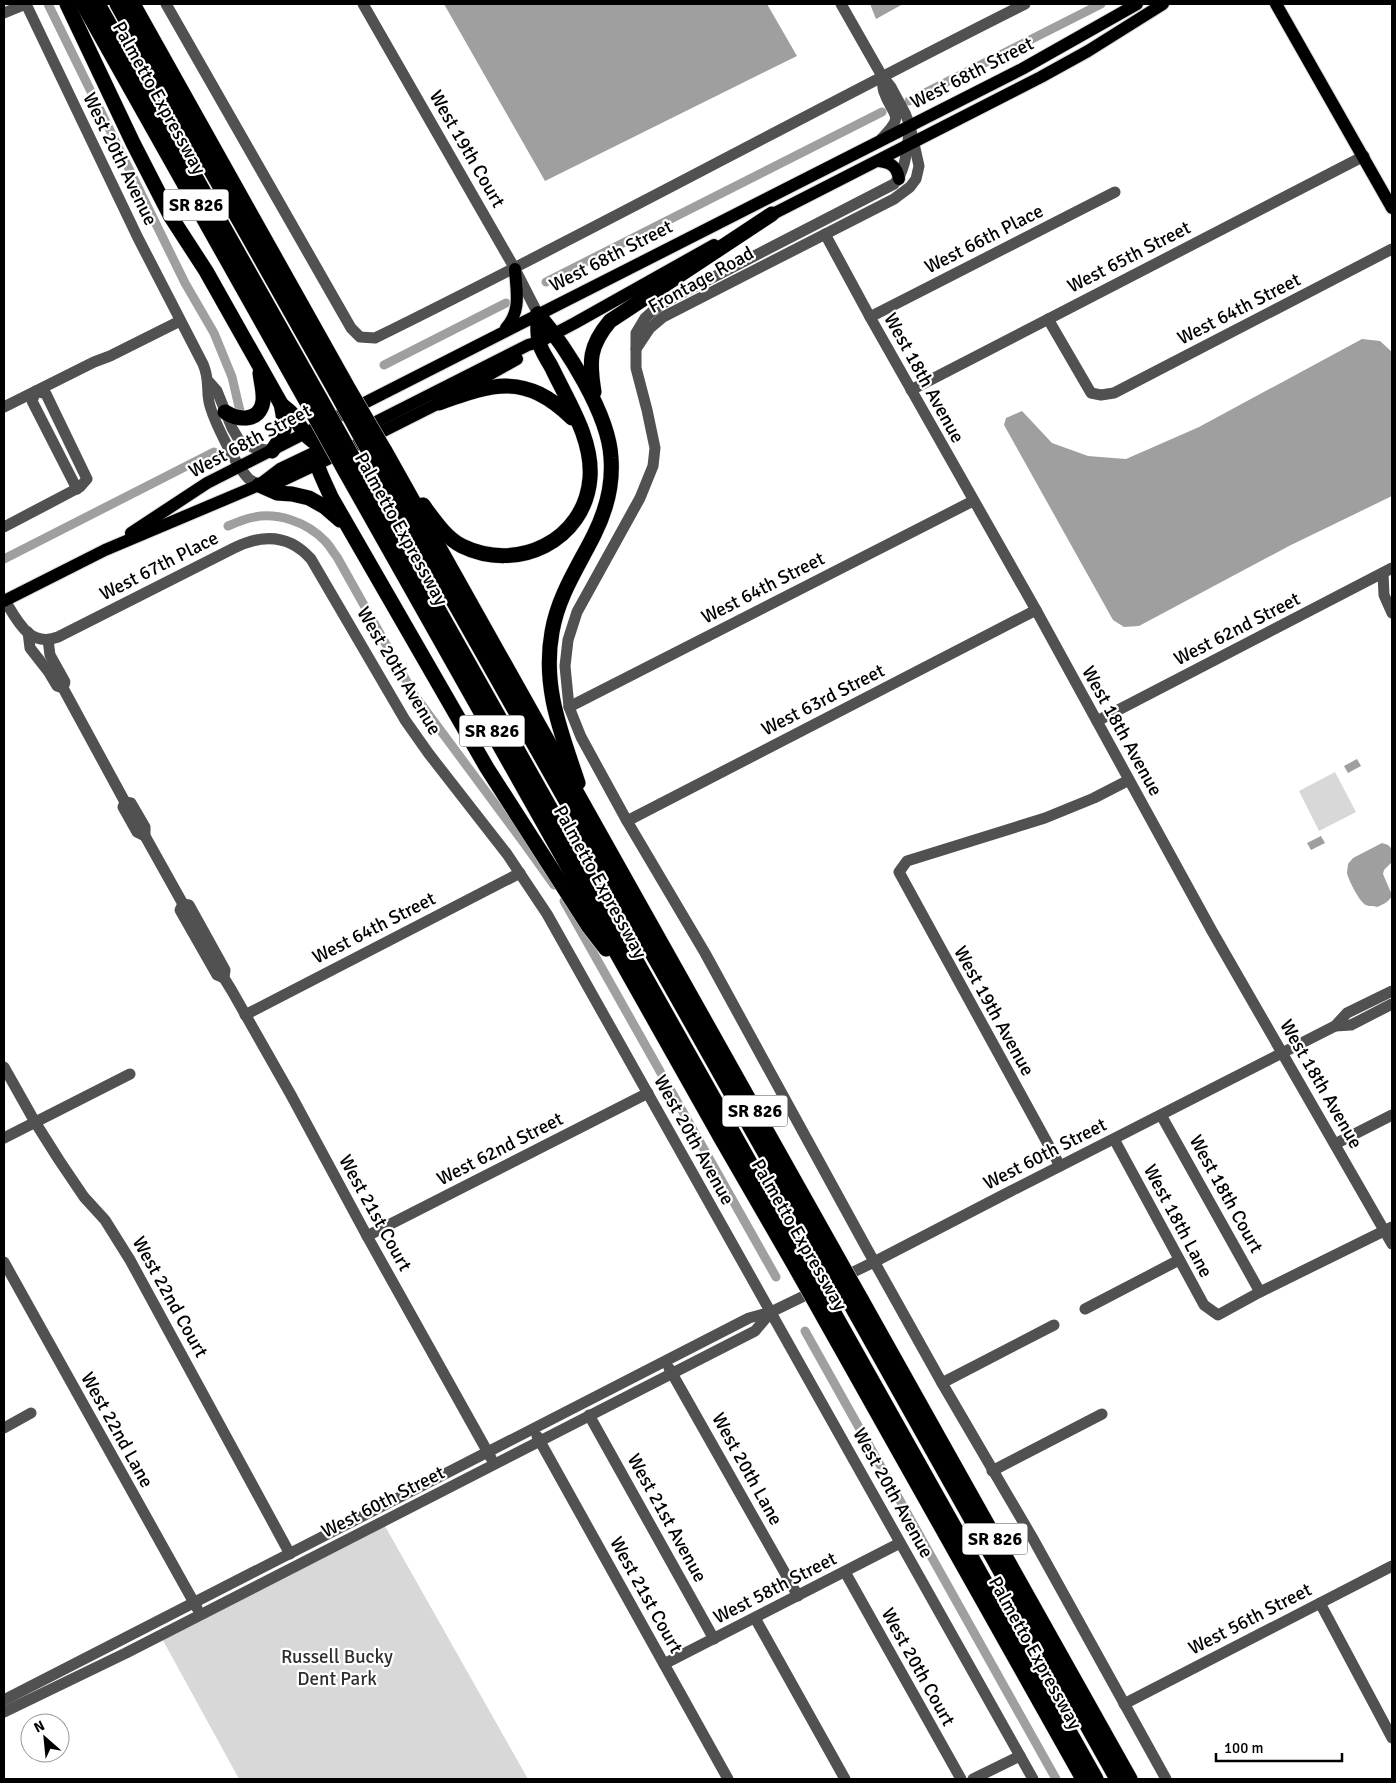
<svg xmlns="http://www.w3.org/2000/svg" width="1396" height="1783" font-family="Signika,sans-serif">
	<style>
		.green { fill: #d8d8d8 }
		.water { fill: #9f9f9f }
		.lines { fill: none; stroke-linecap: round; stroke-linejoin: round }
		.canal { stroke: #9f9f9f; stroke-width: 9 }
		.major-casing { stroke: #dbdbdb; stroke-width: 14 }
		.highway-casing { stroke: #dbdbdb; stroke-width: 16 }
		.minor { stroke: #515151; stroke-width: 11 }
		.major { stroke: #000; stroke-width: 12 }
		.highway { stroke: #000; stroke-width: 15 }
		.highway-bridge-casing { stroke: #dbdbdb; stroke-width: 16; stroke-linecap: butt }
		.highway-bridge { stroke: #000; stroke-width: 15 }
		.labels { text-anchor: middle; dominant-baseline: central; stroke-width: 4.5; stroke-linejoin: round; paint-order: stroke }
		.shield { fill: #fff; stroke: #4c4c4c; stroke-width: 1 }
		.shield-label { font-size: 18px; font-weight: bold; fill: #000 }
		.street-label { font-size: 19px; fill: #000; stroke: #fff }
		.park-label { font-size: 19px; fill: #2f2f2f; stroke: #fff }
	</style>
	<rect width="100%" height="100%" fill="#fff"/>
	<!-- green -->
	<g class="green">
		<path d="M 1335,772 L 1356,812 L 1319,831 L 1299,791 Z"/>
		<path d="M 381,1519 L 528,1779 L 239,1779 L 160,1635 Z"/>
	</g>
	<!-- water -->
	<g class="water">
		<path d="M 444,4 L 767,4 L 797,56 L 545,181 Z"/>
		<path d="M 870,4 L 903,4 L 876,19 Z"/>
		<path d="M 1362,339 L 1380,341 L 1392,352 L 1392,496 L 1289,546 L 1139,626 L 1124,627 L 1113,620 L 1004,425 L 1006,418 L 1022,411 L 1052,443 L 1088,456 L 1126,459 L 1199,427 Z"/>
		<path d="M 1357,759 L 1361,766 L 1348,773 L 1344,766 Z"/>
		<path d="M 1321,836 L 1325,843 L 1311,850 L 1307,843 Z"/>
		<path d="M 1382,843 L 1388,845 L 1392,849 L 1392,862 L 1384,870 L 1383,874 L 1392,895 C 1389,902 1384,904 1377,907 C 1373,905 1370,907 1366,905 C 1360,903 1348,879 1347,873 C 1347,870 1348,867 1348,864 L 1353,858 Z"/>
	</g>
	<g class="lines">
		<!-- canal -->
		<g class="canal">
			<path d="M 48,4 L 185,283 L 214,333 L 232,377 L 240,411"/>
			<path d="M 909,101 L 1101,4"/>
			<path d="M 546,282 L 882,112"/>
			<path d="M 384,365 L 506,303"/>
			<path d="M 228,526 C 235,523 242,520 250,518 C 276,511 307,522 325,541 C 330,546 333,552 337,557 L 415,696 L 524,843 L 554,885"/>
			<path d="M 4,559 L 214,452"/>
			<path d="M 564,901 L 776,1277"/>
			<path d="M 805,1331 L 1056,1779"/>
		</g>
		<defs>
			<g id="major">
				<path d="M 1276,4 L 1392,208"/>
				<path d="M 878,161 C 890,162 897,166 899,179"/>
				<path d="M 765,218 L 1041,77 L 1088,51 L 1163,4"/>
				<path d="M 506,328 C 522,310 516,290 515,269"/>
				<path d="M 362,429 L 528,345 L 539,342 L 575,323 L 714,245"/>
				<path d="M 262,484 L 281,481 L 334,456 L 439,403 L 517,359"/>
				<path d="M 131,533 L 207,483 L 1022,69 L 1137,4"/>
				<path d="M 4,601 L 105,550 L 259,485 L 280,469 L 324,448"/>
			</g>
			<g id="highway">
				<path d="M 67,4 L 133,143 L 171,217 L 206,271 L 281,404 C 285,408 290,411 293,415 C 302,429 308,444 327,446"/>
				<path d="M 83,4 L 309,406"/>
				<path d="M 98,4 L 321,400"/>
				<path d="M 117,4 L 336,392"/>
				<path d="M 133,4 L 347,386"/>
				<path d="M 538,314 C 566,347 609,414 611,458 C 613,484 606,511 594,535 C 578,567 558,596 552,632 C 542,687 561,732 578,783"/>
				<path d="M 594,392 C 589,361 589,346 610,321 L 772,214"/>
				<path d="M 439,403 C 494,383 525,373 572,418"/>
				<path d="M 225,412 C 238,420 260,423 263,401 C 264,392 261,382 260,373"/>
				<path d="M 332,427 C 307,456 317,465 331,497 L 487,768 L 589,927 L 606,949"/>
				<path d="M 272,451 C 287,430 286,429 281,404"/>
				<path d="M 385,451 L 834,1251"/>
				<path d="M 372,457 L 823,1256"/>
				<path d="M 357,465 L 807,1264"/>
				<path d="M 345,471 L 722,1140 L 797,1270"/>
				<path d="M 259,485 L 277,493 L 292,494 L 309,498 L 325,507 L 340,520"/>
				<path d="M 423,505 C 434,520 446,538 462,546 C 517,573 585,541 590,478 C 593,439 568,402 552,368 C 548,360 540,350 539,341 C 537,332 538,323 538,314"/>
				<path d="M 861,1299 L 1130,1779"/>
				<path d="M 851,1305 L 1117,1779"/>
				<path d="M 834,1313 L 1096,1779"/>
				<path d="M 824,1318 L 1083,1779"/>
			</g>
		</defs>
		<!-- major casing -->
		<use href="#major" class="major-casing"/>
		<!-- highway casing -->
		<use href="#highway" class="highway-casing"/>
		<!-- minor -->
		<g class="minor">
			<path d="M 166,4 L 351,328 L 360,337 L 375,338 C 593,231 807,113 1025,4"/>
			<path d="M 363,4 L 515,269 L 538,314"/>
			<path d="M 4,13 L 26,4 L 138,238 L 203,364 C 210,380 206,387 209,402 C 213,420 236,466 249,479 C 252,481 256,483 259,485"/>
			<path d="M 882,76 C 883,81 882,87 884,92 C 893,118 906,113 882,138"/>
			<path d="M 910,126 C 907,144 907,170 894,184 L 667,301 L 655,309 L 645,318 L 636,333 L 636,368 L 647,410 L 655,448 L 653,466 L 640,498 L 577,612 L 568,640 L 565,666 L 569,707 L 581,737 L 627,821 L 705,953 L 866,1247 L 942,1383 L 1032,1537 L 1166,1779"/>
			<path d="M 825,234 L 870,317 L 1036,610 L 1212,931 L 1392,1244"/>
			<path d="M 870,317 L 1115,192"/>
			<path d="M 1048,319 L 1091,393 L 1101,395 L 1114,393 L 1392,249"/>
			<path d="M 636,349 L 650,328 L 663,317 L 894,199 L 910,187 L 916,179 L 919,166 L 910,126 L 905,113 L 891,87 L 882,76 L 841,4"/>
			<path d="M 209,382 L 217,391 L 232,428 L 239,440 L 254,448 L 272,451"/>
			<path d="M 911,390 L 1364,156"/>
			<path d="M 36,391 L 32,401 L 77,489"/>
			<path d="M 4,407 L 94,362 L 110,356 L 180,321"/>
			<path d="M 4,527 L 80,487 L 87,479 L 46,394 L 36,391"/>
			<path d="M 1383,573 L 1384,595 L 1392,613"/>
			<path d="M 4,599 C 17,620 29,648 58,637 L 234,548 C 262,534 289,534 311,559 L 405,720 L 429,754 L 507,854 L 547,914 L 1033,1779"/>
			<path d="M 28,632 L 30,648 L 48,671 L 57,686 L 63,688 L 125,802 L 123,807 L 137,832 L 145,836"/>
			<path d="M 48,640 L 50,655 L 65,682 L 63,688"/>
			<path d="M 569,707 L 973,501"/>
			<path d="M 1097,721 L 1392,568"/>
			<path d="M 125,802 L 131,803 L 145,827 L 145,836 L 183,904 L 189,905 L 225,970 L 224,978 L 232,991 L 291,1095 L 367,1236 L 491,1458"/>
			<path d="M 627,821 L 1036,610"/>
			<path d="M 183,904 L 180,910 L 217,975 L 224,978"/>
			<path d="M 245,1015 L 520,873"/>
			<path d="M 1335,1026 L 1351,1025 L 1392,1004"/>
			<path d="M 4,1067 L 35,1122 L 59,1160 L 84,1197 L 105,1220 L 130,1260 L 290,1554"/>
			<path d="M 1161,1115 L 1260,1292"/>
			<path d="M 4,1138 L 130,1074"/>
			<path d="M 1114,1139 L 1204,1305 L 1218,1315 L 1260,1292 L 1392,1227"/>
			<path d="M 1335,1144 L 1392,1115"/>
			<path d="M 1060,1166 L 899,872 L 907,861 L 1045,818 L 1094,798 L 1129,780"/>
			<path d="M 367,1236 L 648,1093"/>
			<path d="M 4,1262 L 197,1608"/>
			<path d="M 1085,1309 L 1179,1260"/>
			<path d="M 669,1368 L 798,1596"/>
			<path d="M 942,1383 L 1054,1325"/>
			<path d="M 589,1415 L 714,1639"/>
			<path d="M 4,1428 L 31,1413"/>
			<path d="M 537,1436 L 728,1779"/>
			<path d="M 992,1471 L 1102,1414"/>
			<path d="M 845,1572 L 961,1779"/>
			<path d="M 1320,1603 L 1392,1738"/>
			<path d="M 755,1618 L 845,1779"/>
			<path d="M 664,1664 L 900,1543"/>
			<path d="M 4,1700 L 749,1318 L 771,1312 L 874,1262 L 1011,1191 L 1335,1026 L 1347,1013 L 1392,991"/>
			<path d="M 1124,1704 L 1392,1566"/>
			<path d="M 4,1712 L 126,1653 L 755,1331 L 771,1312"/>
			<path d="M 973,1779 L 1020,1756"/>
		</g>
		<!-- major -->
		<use href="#major" class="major"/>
		<!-- highway -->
		<use href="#highway" class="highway"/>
		<defs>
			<g id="highway-bridge">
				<path d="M 347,386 L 385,451"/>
				<path d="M 336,392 L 372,457"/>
				<path d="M 321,400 L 357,465"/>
				<path d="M 309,406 L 345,471"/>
				<path d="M 834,1251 L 861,1299"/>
				<path d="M 823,1256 L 851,1305"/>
				<path d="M 807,1264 L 834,1313"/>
				<path d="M 797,1270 L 824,1318"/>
			</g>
		</defs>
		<!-- highway-bridge casing -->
		<use href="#highway-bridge" class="highway-bridge-casing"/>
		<!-- highway-bridge -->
		<use href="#highway-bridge" class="highway-bridge"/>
	</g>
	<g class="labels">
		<!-- shield labels -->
		<g class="shield">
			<rect x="163.5" y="189.5" width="65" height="31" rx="4"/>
			<rect x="459.5" y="715.5" width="65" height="31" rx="4"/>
			<rect x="722.5" y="1095.5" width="65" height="31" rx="4"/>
			<rect x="962.5" y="1523.5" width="65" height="31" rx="4"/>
		</g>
		<g class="shield-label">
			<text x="196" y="205">SR 826</text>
			<text x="492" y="731">SR 826</text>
			<text x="755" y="1111">SR 826</text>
			<text x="995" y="1539">SR 826</text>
		</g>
		<!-- street labels -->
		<g class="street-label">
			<text transform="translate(972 73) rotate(-27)">West 68th Street</text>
			<text transform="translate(159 98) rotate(61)">Palmetto Expressway</text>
			<text transform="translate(467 149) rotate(60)">West 19th Court</text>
			<text transform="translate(120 159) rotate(64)">West 20th Avenue</text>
			<text transform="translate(984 239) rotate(-27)">West 66th Place</text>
			<text transform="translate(611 256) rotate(-27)">West 68th Street</text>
			<text transform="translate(1129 257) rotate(-27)">West 65th Street</text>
			<text transform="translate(701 280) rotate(-29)">Frontage Road</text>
			<text transform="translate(1239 309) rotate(-27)">West 64th Street</text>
			<text transform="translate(924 378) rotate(61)">West 18th Avenue</text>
			<text transform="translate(250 441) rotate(-28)">West 68th Street</text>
			<text transform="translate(401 529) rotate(61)">Palmetto Expressway</text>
			<text transform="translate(159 566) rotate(-27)">West 67th Place</text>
			<text transform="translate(763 588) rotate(-27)">West 64th Street</text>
			<text transform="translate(1237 629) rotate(-27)">West 62nd Street</text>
			<text transform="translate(399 671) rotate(59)">West 20th Avenue</text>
			<text transform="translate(823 700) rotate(-27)">West 63rd Street</text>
			<text transform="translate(1122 731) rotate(61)">West 18th Avenue</text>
			<text transform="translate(600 882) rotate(61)">Palmetto Expressway</text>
			<text transform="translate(374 928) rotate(-27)">West 64th Street</text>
			<text transform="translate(994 1011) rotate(61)">West 19th Avenue</text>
			<text transform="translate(1321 1084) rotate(60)">West 18th Avenue</text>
			<text transform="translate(694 1140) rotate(61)">West 20th Avenue</text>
			<text transform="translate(500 1149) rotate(-27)">West 62nd Street</text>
			<text transform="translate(1045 1154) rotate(-27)">West 60th Street</text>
			<text transform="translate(1226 1194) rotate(61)">West 18th Court</text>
			<text transform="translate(375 1213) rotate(61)">West 21st Court</text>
			<text transform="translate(1178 1221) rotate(62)">West 18th Lane</text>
			<text transform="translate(799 1235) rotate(60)">Palmetto Expressway</text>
			<text transform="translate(170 1297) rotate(61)">West 22nd Court</text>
			<text transform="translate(117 1430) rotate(61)">West 22nd Lane</text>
			<text transform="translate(747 1469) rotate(61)">West 20th Lane</text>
			<text transform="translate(893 1493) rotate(61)">West 20th Avenue</text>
			<text transform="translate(383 1502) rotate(-27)">West 60th Street</text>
			<text transform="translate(667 1518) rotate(61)">West 21st Avenue</text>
			<text transform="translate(775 1588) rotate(-27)">West 58th Street</text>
			<text transform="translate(646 1595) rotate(61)">West 21st Court</text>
			<text transform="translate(1250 1619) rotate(-27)">West 56th Street</text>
			<text transform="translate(1035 1653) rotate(61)">Palmetto Expressway</text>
			<text transform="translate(918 1667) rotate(61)">West 20th Court</text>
		</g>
		<!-- park labels -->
		<g class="park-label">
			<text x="337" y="1657">Russell Bucky<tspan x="337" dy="22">Dent Park</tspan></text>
		</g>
	</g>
	<!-- border -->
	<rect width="1396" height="1783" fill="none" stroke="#000000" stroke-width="10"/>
	<!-- north arrow -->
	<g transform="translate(45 1738) rotate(333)"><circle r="24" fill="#ffffff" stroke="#999999"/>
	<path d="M0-4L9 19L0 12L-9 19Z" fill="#000000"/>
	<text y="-8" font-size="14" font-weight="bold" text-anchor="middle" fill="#000000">N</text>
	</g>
	<!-- scale -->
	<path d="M1216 1753v8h126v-8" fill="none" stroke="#000000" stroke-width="2.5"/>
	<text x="1224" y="1753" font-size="15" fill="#000000" stroke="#ffffff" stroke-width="4" paint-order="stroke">100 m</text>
</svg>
